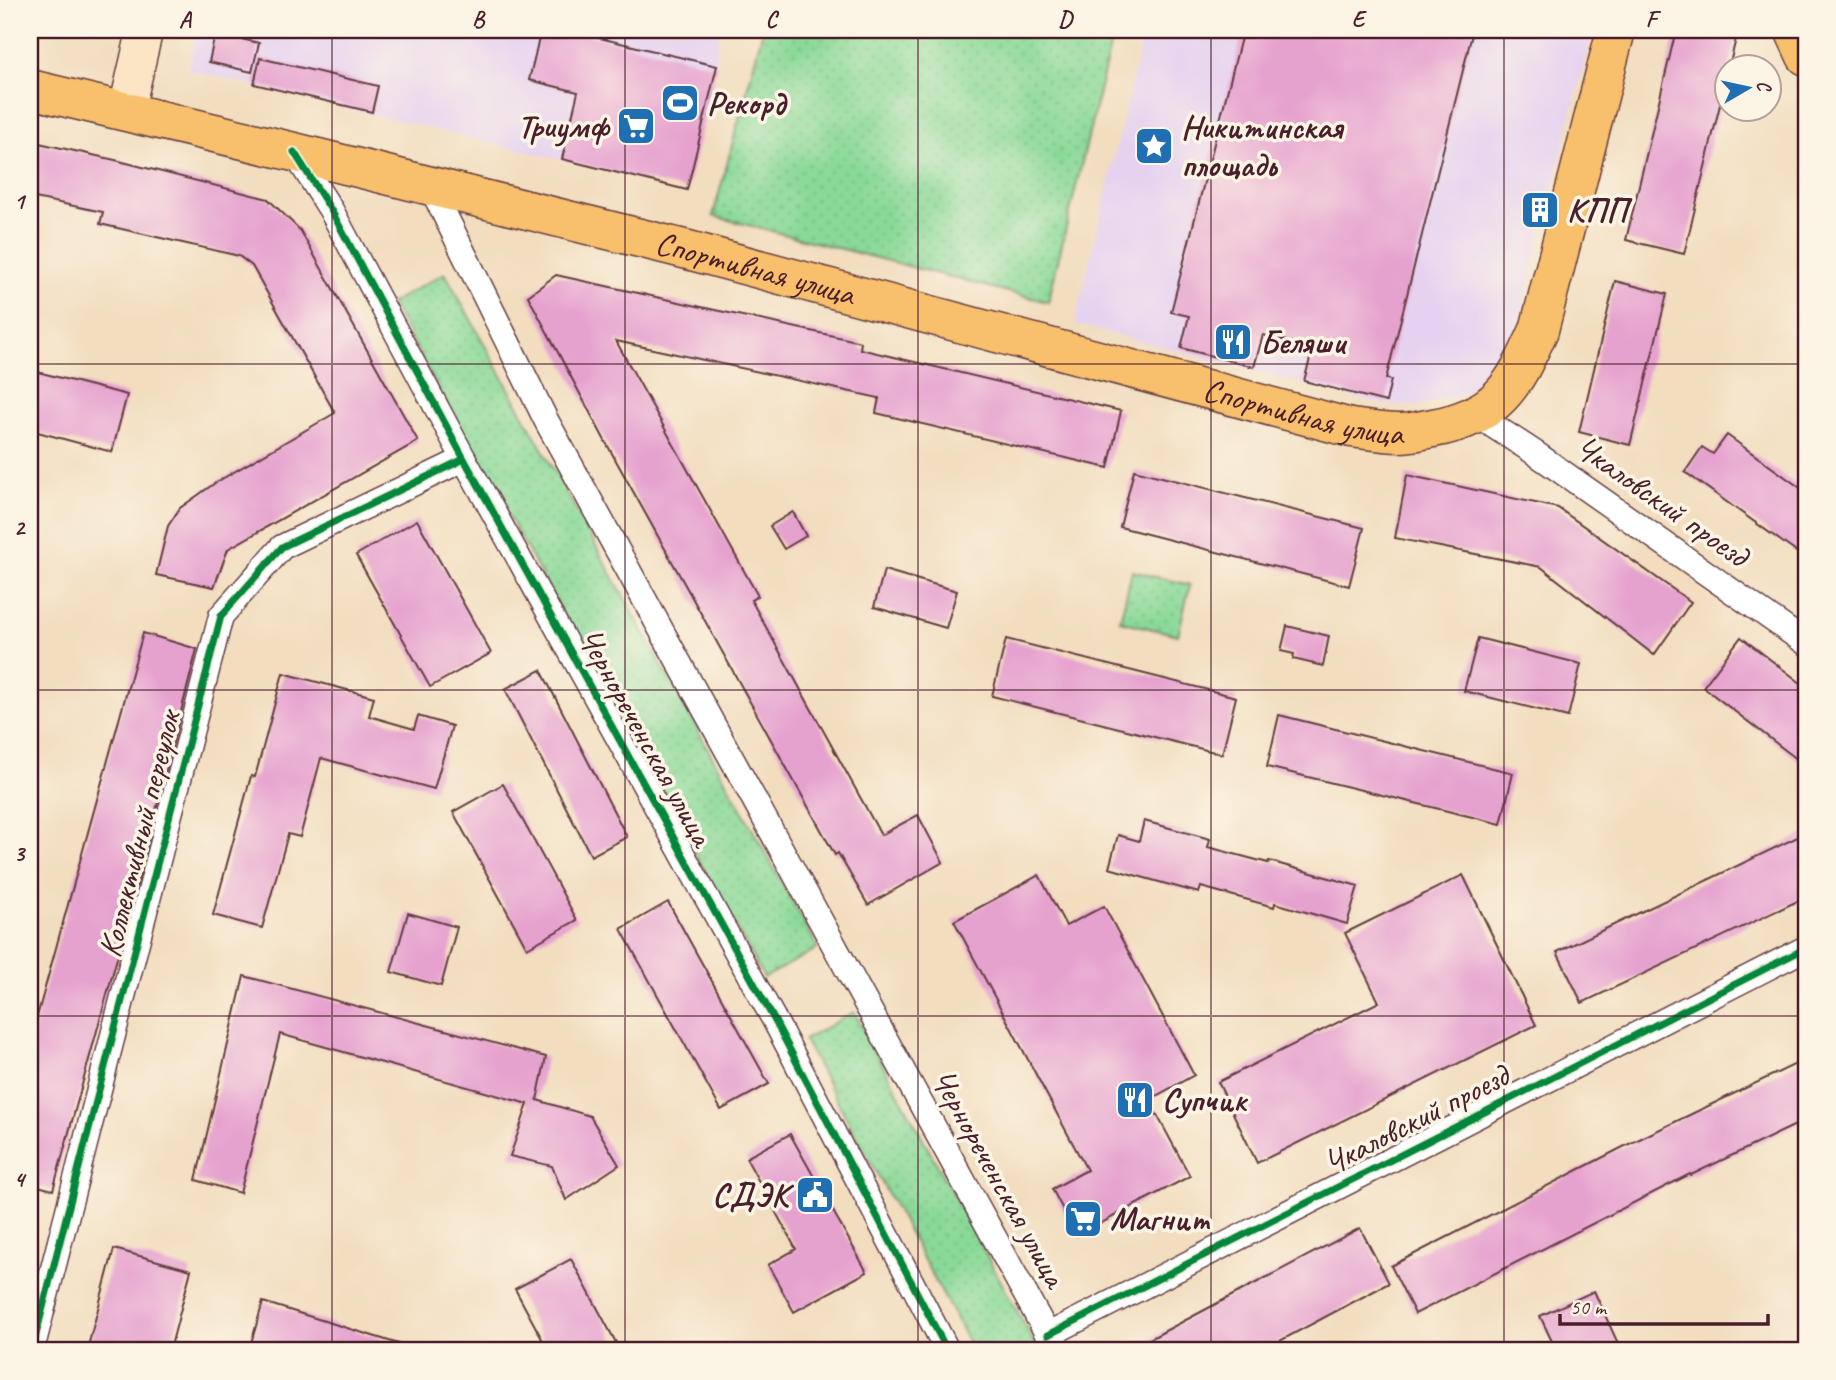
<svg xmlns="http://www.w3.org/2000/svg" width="1836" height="1380" font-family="Caveat,sans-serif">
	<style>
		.built { fill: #e6d2f0 }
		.park { fill: url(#park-dots); stroke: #6a7c62; stroke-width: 2 }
		.building { fill: #e6a2cf }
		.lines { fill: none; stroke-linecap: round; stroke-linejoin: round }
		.street-casing { stroke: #633c41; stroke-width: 27 }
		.secondary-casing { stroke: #633c41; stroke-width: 38 }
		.primary-casing { stroke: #633c41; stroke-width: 41 }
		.street { stroke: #fff; stroke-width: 24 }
		.secondary { stroke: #fce5c4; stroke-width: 35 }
		.primary { stroke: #f8bf6c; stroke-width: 38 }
		.cycleway-casing { stroke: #fcf5e5; stroke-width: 11 }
		.cycleway { stroke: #00873e; stroke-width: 7 }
		.grid { fill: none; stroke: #4a1f2b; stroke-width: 2; stroke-opacity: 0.55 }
		.labels { text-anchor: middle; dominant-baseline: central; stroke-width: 7; stroke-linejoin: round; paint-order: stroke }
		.poi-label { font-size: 33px; font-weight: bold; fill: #4a1f2b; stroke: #fcf5e5; text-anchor: start }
		.street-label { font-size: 33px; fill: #4a1f2b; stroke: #fcf5e5 }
		.neatline { fill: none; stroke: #4a1f2b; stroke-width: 2.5 }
		.grid-label { font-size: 23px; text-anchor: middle; font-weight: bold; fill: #4a1f2b }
	</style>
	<defs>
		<pattern id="park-dots" width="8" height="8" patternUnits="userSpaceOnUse" patternTransform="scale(1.75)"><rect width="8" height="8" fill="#8ad998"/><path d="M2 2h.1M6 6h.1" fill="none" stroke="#79ba83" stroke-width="1.8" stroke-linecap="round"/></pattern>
	</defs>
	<rect width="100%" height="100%" fill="#fcf5e5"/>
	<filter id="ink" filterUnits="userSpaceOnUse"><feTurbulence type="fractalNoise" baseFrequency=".0143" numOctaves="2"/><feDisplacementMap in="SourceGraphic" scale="14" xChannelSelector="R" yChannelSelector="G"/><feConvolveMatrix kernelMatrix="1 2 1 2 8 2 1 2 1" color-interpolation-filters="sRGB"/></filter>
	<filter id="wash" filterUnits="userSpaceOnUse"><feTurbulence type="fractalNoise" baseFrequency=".00686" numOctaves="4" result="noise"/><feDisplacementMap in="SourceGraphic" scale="28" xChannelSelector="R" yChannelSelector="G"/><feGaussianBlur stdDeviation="1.57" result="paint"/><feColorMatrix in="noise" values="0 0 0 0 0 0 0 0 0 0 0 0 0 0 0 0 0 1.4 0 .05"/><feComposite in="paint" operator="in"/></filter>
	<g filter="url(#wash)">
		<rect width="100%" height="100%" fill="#f2ddbf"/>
		<!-- built -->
		<g class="built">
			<path d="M 197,30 L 719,30 L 716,67 L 687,190 L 188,70 Z"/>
			<path d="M 1144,30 L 1592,30 L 1521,317 L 1505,354 L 1473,391 L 1418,406 L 1379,404 L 1075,324 Z"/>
		</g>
		<!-- park -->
		<g class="park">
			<path d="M 763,30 L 1114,30 L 1048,302 L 713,216 Z"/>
			<path d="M 445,273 L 818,948 L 764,978 L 391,303 Z"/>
			<path d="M 1132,571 L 1190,585 L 1178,635 L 1120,621 Z"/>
			<path d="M 854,1012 L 1038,1350 L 973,1350 L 804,1040 Z"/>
		</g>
		<g id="blocks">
			<!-- building -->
			<g class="building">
				<path d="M 216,30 L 243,30 L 241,39 L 259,43 L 252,72 L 209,62 Z"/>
				<path d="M 541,30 L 566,30 L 717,66 L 687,190 L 562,159 L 578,92 L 529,80 Z"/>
				<path d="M 1243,30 L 1473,30 L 1386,379 L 1391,380 L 1386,402 L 1304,381 L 1313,348 L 1263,335 L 1254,367 L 1181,348 L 1189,316 L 1171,312 Z"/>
				<path d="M 1676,30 L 1738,30 L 1684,254 L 1626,240 Z"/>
				<path d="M 260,58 L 378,86 L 372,112 L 254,84 Z"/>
				<path d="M 30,141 L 115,160 L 268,199 L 300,230 L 418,441 L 228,549 L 214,587 L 156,575 L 168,526 L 180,508 L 215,483 L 335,413 L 252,266 L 239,256 L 100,224 L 103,212 L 30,197 Z"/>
				<path d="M 556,275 L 861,342 L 860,349 L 1121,411 L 1108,468 L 876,413 L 879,398 L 616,341 L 758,596 L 751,600 L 881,835 L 918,815 L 943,862 L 868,905 L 838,853 L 835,855 L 604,439 L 528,296 Z"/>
				<path d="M 1615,281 L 1667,294 L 1630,445 L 1579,432 Z"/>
				<path d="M 30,370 L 127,395 L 112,452 L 30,430 Z"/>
				<path d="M 1727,435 L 1806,492 L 1806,559 L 1685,472 L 1702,447 L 1713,454 Z"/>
				<path d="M 1134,470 L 1364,528 L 1349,586 L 1120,527 Z"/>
				<path d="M 1407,475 L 1558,508 L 1691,602 L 1654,655 L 1541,567 L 1395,538 Z"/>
				<path d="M 793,512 L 806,536 L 784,549 L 770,526 Z"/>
				<path d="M 417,520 L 491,653 L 430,687 L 356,555 Z"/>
				<path d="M 884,570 L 957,591 L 946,628 L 874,607 Z"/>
				<path d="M 1287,626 L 1329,636 L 1323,666 L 1293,659 L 1294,654 L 1281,651 Z"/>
				<path d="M 143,633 L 197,649 L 133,900 L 53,1190 L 30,1184 L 30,1042 Z"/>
				<path d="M 1741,637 L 1806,687 L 1806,766 L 1703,687 Z"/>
				<path d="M 1478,638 L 1581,664 L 1568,717 L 1464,691 Z"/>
				<path d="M 1006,639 L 1236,697 L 1222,754 L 992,696 Z"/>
				<path d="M 541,670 L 627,837 L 591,856 L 505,689 Z"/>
				<path d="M 283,673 L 374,697 L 369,716 L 414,729 L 418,716 L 452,726 L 434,789 L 321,758 L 300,837 L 288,834 L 262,928 L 213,915 L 251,776 L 255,777 Z"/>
				<path d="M 1279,715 L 1513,773 L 1501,824 L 1267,767 Z"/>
				<path d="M 503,784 L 577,920 L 527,948 L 453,812 Z"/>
				<path d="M 1144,821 L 1210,839 L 1208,847 L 1268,863 L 1269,861 L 1358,886 L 1347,924 L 1275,903 L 1274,907 L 1201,887 L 1199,893 L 1109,868 L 1118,835 L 1139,841 Z"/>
				<path d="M 1806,833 L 1806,897 L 1582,1003 L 1557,952 Z"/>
				<path d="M 1039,875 L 1066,926 L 1104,906 L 1194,1075 L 1149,1100 L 1190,1176 L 1077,1236 L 1052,1189 L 1087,1170 L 954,921 Z"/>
				<path d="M 1463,875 L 1536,1025 L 1257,1163 L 1218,1082 L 1379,1002 L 1345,933 Z"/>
				<path d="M 668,902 L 769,1084 L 721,1110 L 621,929 Z"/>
				<path d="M 408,913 L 457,927 L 441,986 L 391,972 Z"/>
				<path d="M 244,976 L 546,1057 L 537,1100 L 590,1116 L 619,1165 L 566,1200 L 552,1166 L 510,1156 L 528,1104 L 280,1034 L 240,1193 L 196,1180 Z"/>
				<path d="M 1806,1059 L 1806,1120 L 1691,1175 L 1690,1174 L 1415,1314 L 1391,1266 L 1627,1145 Z"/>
				<path d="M 790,1134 L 867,1272 L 794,1312 L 768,1265 L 796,1249 L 746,1158 Z"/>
				<path d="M 1360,1228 L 1389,1283 L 1263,1350 L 1129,1350 Z"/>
				<path d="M 114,1249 L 191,1270 L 170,1350 L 87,1350 Z"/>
				<path d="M 571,1259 L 620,1350 L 548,1350 L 515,1289 Z"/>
				<path d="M 1594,1291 L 1621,1350 L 1556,1350 L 1540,1316 Z"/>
				<path d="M 263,1302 L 402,1345 L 401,1350 L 249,1350 Z"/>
			</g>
		</g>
	</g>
	<g filter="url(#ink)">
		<use href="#blocks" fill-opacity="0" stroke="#633c41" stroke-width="2"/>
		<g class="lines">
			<defs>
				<g id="street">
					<path d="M 294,152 L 331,210 L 464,459 L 776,1023 L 947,1350"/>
					<path d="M 430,185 L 546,420 L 1056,1350"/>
					<path d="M 1478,416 L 1535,453 L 1806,643"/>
					<path d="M 1048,1335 L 1806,948"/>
					<path d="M 32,1350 L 221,616 L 282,547 L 464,459"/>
				</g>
				<path id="secondary" d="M 126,112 L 145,30"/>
				<g id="primary">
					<path d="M 1794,30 L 1806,56"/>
					<path id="s1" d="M 30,89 L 294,152 L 688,250 L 1351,428 C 1367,430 1384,433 1400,433 C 1411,433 1422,430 1433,428 C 1497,417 1514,386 1539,330 L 1616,30"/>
				</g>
			</defs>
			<!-- street casing -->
			<use href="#street" class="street-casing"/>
			<!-- secondary casing -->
			<use href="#secondary" class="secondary-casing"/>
			<!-- primary casing -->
			<use href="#primary" class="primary-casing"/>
			<!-- street -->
			<use href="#street" class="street"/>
			<!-- secondary -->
			<use href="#secondary" class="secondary"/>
			<!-- primary -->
			<use href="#primary" class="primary"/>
			<defs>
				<g id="cycleway">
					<path d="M 294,152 L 331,210 L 464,459 L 776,1023 L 947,1350"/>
					<path d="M 1048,1335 L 1806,948"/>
					<path d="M 32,1350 L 221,616 L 282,547 L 464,459"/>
				</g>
			</defs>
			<!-- cycleway casing -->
			<use href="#cycleway" class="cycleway-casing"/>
			<!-- cycleway -->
			<use href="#cycleway" class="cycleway"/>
		</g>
	</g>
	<!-- grid -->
	<path class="grid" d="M 332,30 L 332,1350M 625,30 L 625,1350M 918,30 L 918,1350M 1211,30 L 1211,1350M 1504,30 L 1504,1350M 30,364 L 1806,364M 30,690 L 1806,690M 30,1016 L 1806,1016"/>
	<!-- icons -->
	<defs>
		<symbol id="stadium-square" viewBox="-11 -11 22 22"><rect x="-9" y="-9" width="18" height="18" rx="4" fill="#1f6fb2" stroke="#fcf5e5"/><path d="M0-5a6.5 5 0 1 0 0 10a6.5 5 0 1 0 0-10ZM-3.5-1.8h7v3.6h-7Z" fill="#fff"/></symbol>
		<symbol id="supermarket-square" viewBox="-11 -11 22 22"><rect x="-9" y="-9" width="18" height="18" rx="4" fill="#1f6fb2" stroke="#fcf5e5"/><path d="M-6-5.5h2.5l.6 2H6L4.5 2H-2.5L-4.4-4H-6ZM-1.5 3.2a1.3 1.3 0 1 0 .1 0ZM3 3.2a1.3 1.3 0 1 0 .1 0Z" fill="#fff"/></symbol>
		<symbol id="sight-square" viewBox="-11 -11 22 22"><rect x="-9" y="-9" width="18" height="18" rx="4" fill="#1f6fb2" stroke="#fcf5e5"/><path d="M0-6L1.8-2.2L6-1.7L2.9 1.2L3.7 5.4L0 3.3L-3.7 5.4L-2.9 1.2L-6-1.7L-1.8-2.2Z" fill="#fff"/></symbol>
		<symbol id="building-square" viewBox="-11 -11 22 22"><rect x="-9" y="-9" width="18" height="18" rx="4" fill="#1f6fb2" stroke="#fcf5e5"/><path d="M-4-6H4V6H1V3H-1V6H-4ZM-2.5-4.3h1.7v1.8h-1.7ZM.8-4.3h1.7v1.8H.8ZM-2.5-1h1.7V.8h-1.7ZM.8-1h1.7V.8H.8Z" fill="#fff"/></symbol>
		<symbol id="restaurant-square" viewBox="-11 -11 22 22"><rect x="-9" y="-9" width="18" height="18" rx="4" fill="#1f6fb2" stroke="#fcf5e5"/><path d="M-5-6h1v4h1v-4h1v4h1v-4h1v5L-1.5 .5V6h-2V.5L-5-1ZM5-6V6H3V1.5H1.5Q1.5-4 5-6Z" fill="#fff"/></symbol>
		<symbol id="civic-square" viewBox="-11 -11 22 22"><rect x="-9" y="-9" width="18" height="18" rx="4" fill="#1f6fb2" stroke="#fcf5e5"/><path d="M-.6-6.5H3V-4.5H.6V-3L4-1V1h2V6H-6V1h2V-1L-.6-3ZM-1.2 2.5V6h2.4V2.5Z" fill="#fff"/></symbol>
	</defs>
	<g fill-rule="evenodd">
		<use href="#stadium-square" x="658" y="81" width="44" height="44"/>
		<use href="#supermarket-square" x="614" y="104" width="44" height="44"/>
		<use href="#sight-square" x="1132" y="124" width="44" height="44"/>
		<use href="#building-square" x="1518" y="188" width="44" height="44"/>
		<use href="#restaurant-square" x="1211" y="320" width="44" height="44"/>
		<use href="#restaurant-square" x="1113" y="1078" width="44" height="44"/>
		<use href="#civic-square" x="793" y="1173" width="44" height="44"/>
		<use href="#supermarket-square" x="1061" y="1197" width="44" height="44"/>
	</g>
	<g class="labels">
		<!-- poi labels -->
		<g class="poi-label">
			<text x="707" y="103">Рекорд</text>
			<text x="609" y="126" text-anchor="end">Триумф</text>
			<text x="1181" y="127">Никитинская<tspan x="1181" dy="38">площадь</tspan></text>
			<text x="1567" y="210">КПП</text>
			<text x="1260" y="342">Беляши</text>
			<text x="1162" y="1100">Супчик</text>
			<text x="788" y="1195" text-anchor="end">СДЭК</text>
			<text x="1110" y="1219">Магнит</text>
		</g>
		<!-- street labels -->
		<g class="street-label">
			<text stroke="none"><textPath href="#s1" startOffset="747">Спортивная улица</textPath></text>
			<text stroke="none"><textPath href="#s1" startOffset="1314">Спортивная улица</textPath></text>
			<text transform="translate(1662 501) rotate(35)">Чкаловский проезд</text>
			<text transform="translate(646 737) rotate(61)">Чернореченская улица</text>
			<text transform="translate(139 834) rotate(-76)">Коллективный переулок</text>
			<text transform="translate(1416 1119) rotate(-27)">Чкаловский проезд</text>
			<text transform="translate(999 1178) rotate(61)">Чернореченская улица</text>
		</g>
	</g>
	<!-- margin -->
	<rect width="1836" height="1380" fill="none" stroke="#fcf5e5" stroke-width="77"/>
	<!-- north arrow -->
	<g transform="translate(1748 88) rotate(81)"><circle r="33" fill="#fcf5e5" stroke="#b59f9b" stroke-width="2"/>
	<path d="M0-5L12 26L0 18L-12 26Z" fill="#1f6fb2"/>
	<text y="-10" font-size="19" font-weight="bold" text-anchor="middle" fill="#4a1f2b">С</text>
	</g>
	<!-- scale -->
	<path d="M1560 1314v10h208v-10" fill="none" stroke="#4a1f2b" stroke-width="3.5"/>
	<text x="1570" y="1314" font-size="21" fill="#4a1f2b" stroke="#fcf5e5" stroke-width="5" paint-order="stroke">50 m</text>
	<rect x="38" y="38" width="1760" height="1304" class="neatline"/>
	<g class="grid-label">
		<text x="185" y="27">A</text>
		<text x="478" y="27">B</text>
		<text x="771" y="27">C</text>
		<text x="1065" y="27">D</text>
		<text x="1358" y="27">E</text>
		<text x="1651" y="27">F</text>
		<text x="19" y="209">1</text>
		<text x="19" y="535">2</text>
		<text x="19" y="861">3</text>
		<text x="19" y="1187">4</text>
	</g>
</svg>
